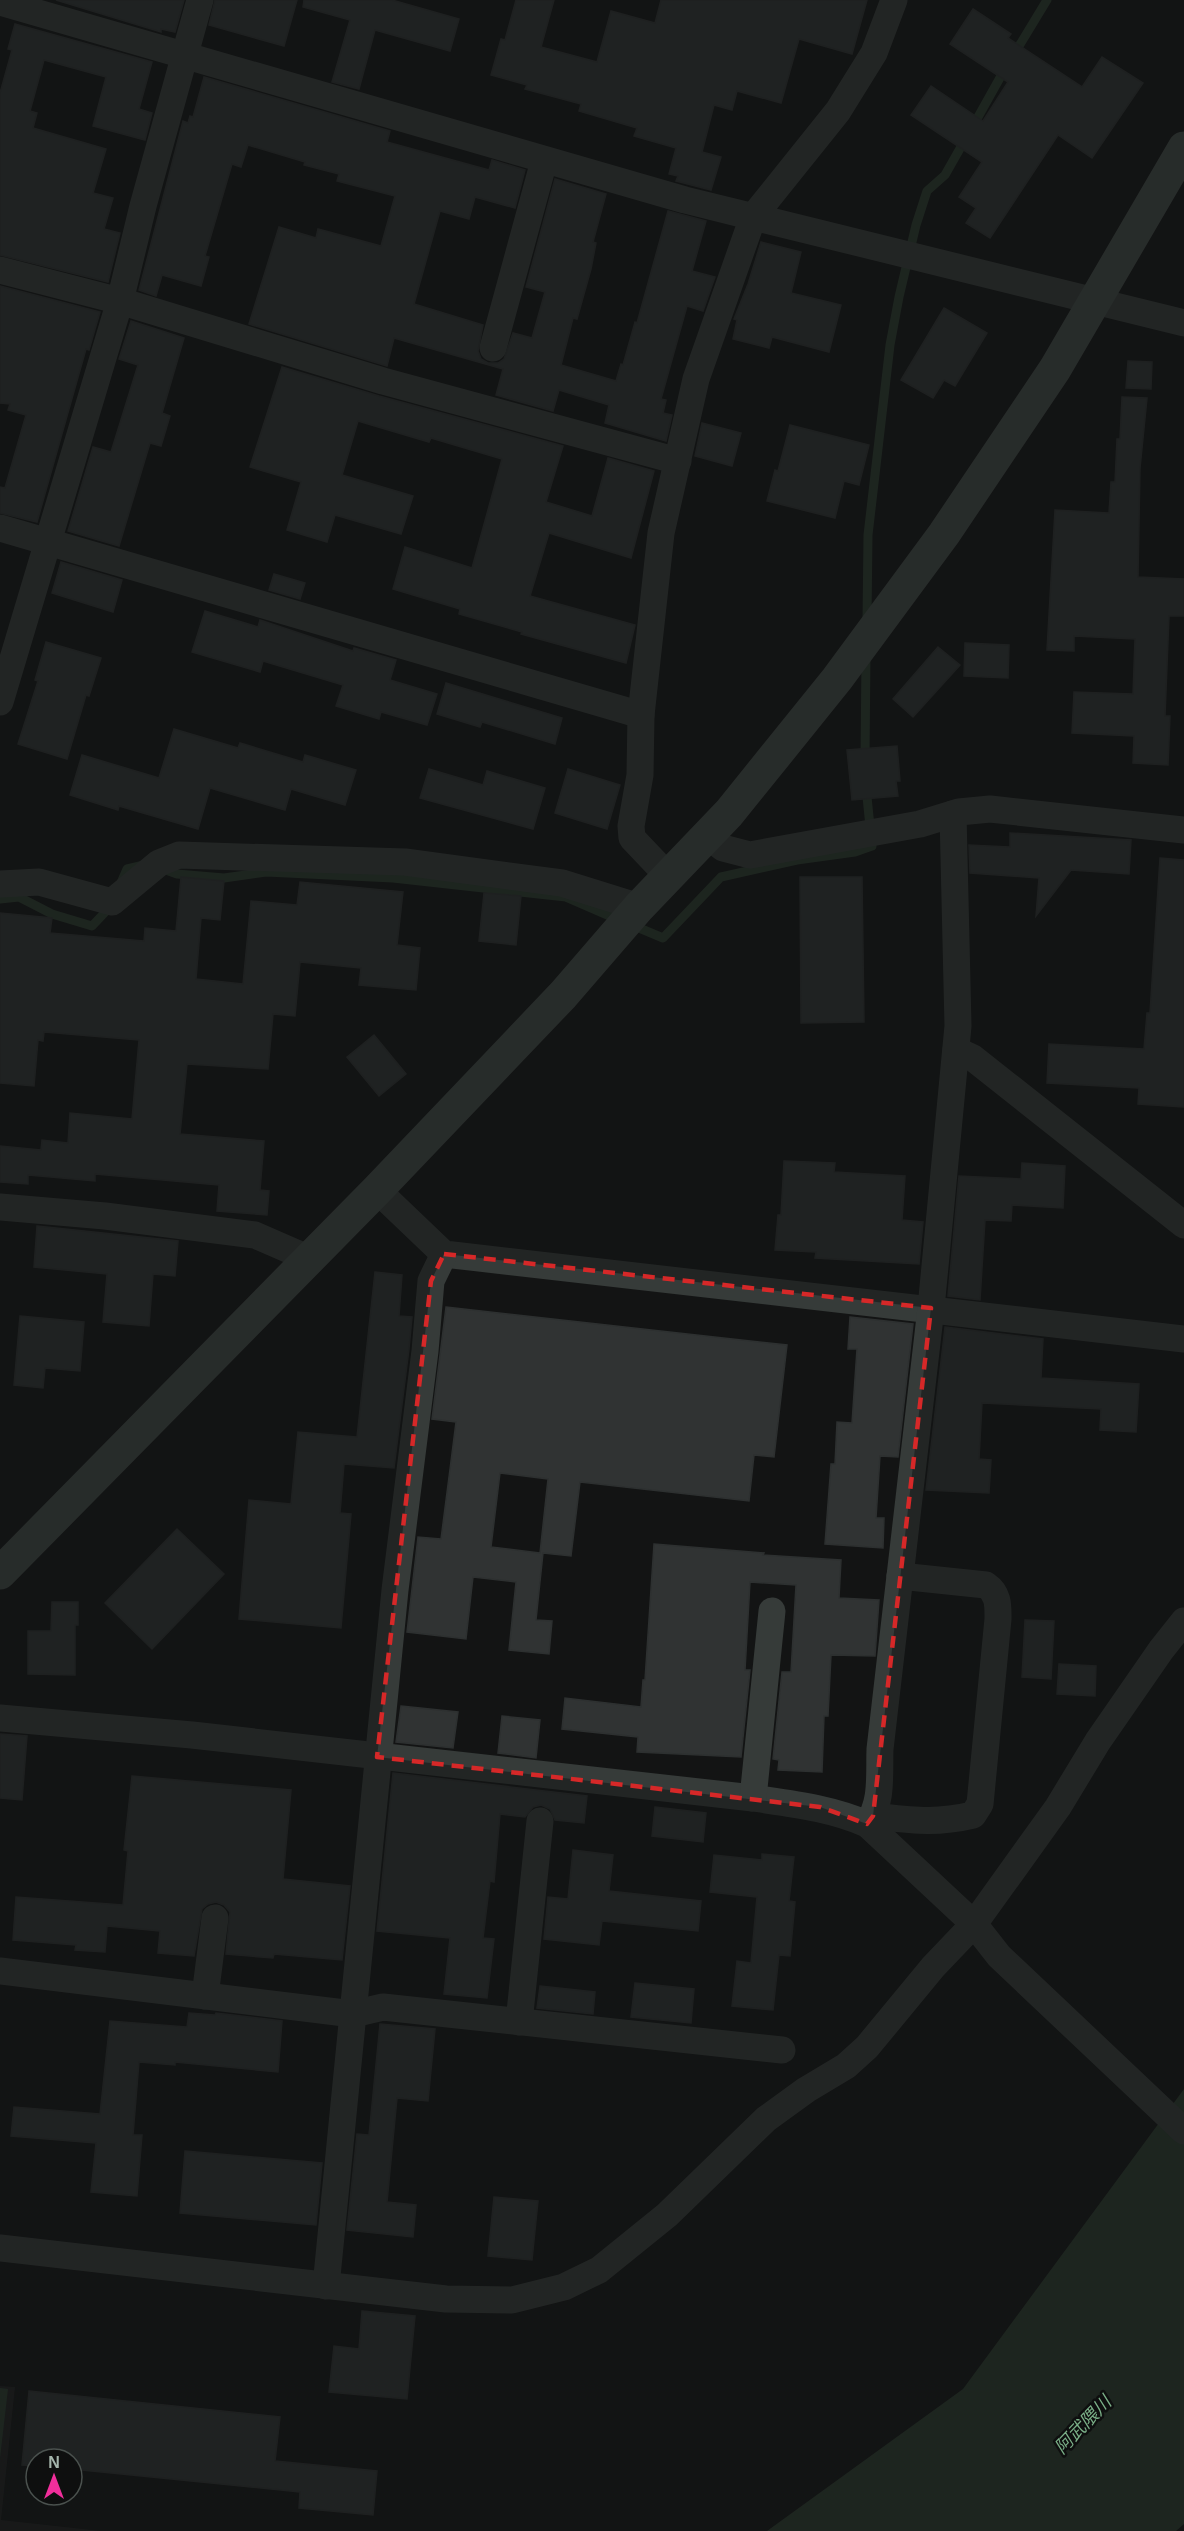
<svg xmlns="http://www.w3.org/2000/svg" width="1184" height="2531" font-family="Arial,'Noto Sans JP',sans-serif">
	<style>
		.built { fill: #1f2121 }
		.water { fill: #2b3a2e }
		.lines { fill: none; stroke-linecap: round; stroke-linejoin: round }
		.stream { stroke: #2b3a2e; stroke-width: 9 }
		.building { fill: #303333; stroke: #2d3030; stroke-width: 1.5; fill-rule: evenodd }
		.street { stroke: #363b39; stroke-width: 27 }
		.secondary { stroke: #424946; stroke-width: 33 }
		.marked { fill: none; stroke: #d62828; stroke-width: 4.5; stroke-dasharray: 12 8; stroke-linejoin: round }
		.labels { text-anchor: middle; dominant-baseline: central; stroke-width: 5; stroke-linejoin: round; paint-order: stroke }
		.water-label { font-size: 18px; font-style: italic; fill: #7bb088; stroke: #0e0f0f }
	</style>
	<rect width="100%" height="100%" fill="#131414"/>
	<!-- built -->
	<path class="built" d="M 0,2386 L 15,2387 L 1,2520 L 101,2531 L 0,2531 Z"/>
	<!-- water -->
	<g class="water">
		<path d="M 1184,2089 L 1184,2524 L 1176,2531 L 767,2531 L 963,2389 Z"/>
		<path d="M 0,2388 L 8,2389 L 0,2458 Z"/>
	</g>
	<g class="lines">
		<!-- stream -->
		<g class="stream">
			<path d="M 1013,56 L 1047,0"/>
			<path d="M 973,126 L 1006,67"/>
			<path d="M 867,620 L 868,535 L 890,345 L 899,297 L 916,225 L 927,191 L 945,175 L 966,138"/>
			<path d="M 865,758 L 866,655"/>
			<path d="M 163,869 L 177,874 L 224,878 L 266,872 L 393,878 L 566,897 L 619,920"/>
			<path d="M 120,885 L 127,869 L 144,865"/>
			<path d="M 0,899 L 19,897 L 52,914 L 92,926 L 111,906"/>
			<path d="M 632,925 L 663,938 L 721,877 L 797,860 L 855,852 L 872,846 L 866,787"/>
		</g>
	</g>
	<!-- building -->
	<g class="building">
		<path d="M 56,0 L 184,0 L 175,32 L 161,29 L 161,32 Z"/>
		<path d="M 215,0 L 297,0 L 284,46 L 209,25 Z"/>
		<path d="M 304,0 L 392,0 L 459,19 L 450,51 L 375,30 L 359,89 L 332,82 L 350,20 L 303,7 Z"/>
		<path d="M 516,0 L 554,0 L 541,47 L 597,62 L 611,11 L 655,23 L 661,0 L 867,0 L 852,54 L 799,39 L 781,103 L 737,91 L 732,110 L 714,105 L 702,152 L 721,157 L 711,190 L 676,181 L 678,176 L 669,174 L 676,148 L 634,136 L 637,128 L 579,111 L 581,104 L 525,89 L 527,85 L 491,75 L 501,39 L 505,40 Z"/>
		<path d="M 973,9 L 1011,34 L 1008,38 L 1082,87 L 1102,57 L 1143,83 L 1092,158 L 1058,135 L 990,238 L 966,223 L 976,208 L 959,197 L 982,162 L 911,115 L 931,86 L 983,121 L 1008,82 L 950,44 Z"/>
		<path d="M 15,24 L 152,62 L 139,109 L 152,113 L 145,140 L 93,126 L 106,77 L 44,60 L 30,111 L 37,113 L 33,128 L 106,149 L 93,193 L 113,198 L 104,229 L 120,233 L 108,282 L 0,255 L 0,93 L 12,50 L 8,49 Z"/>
		<path d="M 204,77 L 390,131 L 387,142 L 489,170 L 492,160 L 525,170 L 515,208 L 475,197 L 469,219 L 440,211 L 414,304 L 483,325 L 478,351 L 481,359 L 488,363 L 498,363 L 504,359 L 513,333 L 532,338 L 545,292 L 526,287 L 555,179 L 606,194 L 593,242 L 596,243 L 591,269 L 577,319 L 573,318 L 561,365 L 616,381 L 621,364 L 623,365 L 635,322 L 637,323 L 668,211 L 706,221 L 692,271 L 715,277 L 703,311 L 687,306 L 661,399 L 666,400 L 663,413 L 672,415 L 666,441 L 605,423 L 609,405 L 559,390 L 553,411 L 496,395 L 503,369 L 394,338 L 387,366 L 249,324 L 279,227 L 316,238 L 318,229 L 381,246 L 395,196 L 337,181 L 339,174 L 304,165 L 305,162 L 248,145 L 241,167 L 232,164 L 205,256 L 209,257 L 201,286 L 162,275 L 156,296 L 139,290 L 183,121 L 188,123 L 190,116 L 193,117 Z"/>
		<path d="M 761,242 L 801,252 L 791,293 L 841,305 L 829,352 L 772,337 L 769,348 L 733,339 L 737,320 L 734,319 L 748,284 Z"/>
		<path d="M 0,286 L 100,312 L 89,350 L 86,349 L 37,522 L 0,513 L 0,487 L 5,488 L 26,415 L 8,410 L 10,404 L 0,403 Z"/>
		<path d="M 944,308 L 987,333 L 955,386 L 944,380 L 933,398 L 901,380 Z"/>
		<path d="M 131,321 L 184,338 L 162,413 L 170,416 L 161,446 L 150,443 L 119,546 L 68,531 L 93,447 L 111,452 L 138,365 L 119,359 Z"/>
		<path d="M 1128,361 L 1152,362 L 1151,389 L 1126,388 Z"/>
		<path d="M 282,367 L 379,396 L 563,446 L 546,502 L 592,516 L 608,458 L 654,471 L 631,558 L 549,533 L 530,596 L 635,625 L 626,663 L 521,634 L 522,632 L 459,614 L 460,609 L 393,589 L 405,547 L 472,568 L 502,459 L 431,438 L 429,442 L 358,421 L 342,475 L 413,496 L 401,534 L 335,515 L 327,542 L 287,530 L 301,482 L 250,467 Z"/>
		<path d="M 1122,397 L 1147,398 L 1140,468 L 1138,577 L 1184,579 L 1184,616 L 1169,616 L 1165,716 L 1170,716 L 1168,765 L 1133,763 L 1134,736 L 1072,733 L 1074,692 L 1133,694 L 1135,639 L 1074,636 L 1074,651 L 1047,650 L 1055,510 L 1109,513 L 1111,482 L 1115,482 L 1117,439 L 1120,439 Z"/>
		<path d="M 702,423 L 741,433 L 732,466 L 695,456 Z"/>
		<path d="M 790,425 L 869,445 L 859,485 L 844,481 L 835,518 L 767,501 L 775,470 L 778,471 Z"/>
		<path d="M 61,562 L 122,580 L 113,612 L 52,593 Z"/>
		<path d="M 274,574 L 305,583 L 300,599 L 269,590 Z"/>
		<path d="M 205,611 L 258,627 L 260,620 L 353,651 L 354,648 L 396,660 L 390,680 L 437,694 L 427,725 L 381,712 L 379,719 L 336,706 L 343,685 L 263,661 L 260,672 L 192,652 Z"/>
		<path d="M 46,642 L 101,658 L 89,696 L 86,695 L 67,759 L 18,744 L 38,681 L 35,680 Z"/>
		<path d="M 965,643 L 1009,645 L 1008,678 L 964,676 Z"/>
		<path d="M 938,647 L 960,665 L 913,717 L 893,699 Z"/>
		<path d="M 446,683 L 562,718 L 555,744 L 482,722 L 480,727 L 437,714 Z"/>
		<path d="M 174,729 L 238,748 L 240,743 L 303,762 L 305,755 L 356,770 L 345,805 L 291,789 L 285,810 L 210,788 L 198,829 L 119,806 L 118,810 L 70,795 L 82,755 L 159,778 Z"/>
		<path d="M 897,746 L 900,781 L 896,781 L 898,796 L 852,800 L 847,750 Z"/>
		<path d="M 429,769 L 483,785 L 487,771 L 545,788 L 533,829 L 420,798 Z"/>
		<path d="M 568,769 L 620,785 L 607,829 L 555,813 Z"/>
		<path d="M 1010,833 L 1131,840 L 1129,874 L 1071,870 L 1036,916 L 1039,878 L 970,873 L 969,845 L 1010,847 Z"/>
		<path d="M 1160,858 L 1184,860 L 1184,1107 L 1138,1104 L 1139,1088 L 1047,1083 L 1049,1044 L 1144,1049 L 1147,1013 L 1150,1013 Z"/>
		<path d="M 181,877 L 224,881 L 220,920 L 201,918 L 196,979 L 243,984 L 251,901 L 297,905 L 300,882 L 403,892 L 397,945 L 420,948 L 416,990 L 359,985 L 361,968 L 300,962 L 295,1016 L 273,1014 L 268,1069 L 187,1064 L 180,1134 L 264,1141 L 260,1190 L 269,1191 L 267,1215 L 217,1211 L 219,1185 L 95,1174 L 95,1181 L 28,1175 L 28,1184 L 0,1182 L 0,1146 L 41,1150 L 42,1140 L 68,1143 L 70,1113 L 132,1119 L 139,1040 L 44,1032 L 43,1041 L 38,1040 L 34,1086 L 0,1083 L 0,913 L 52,918 L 50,933 L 144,941 L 145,928 L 176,931 Z"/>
		<path d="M 800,877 L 862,877 L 864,1022 L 801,1023 Z"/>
		<path d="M 484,893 L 521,896 L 516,945 L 479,941 Z"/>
		<path d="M 374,1035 L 406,1074 L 379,1096 L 347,1057 Z"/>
		<path d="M 784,1161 L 835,1163 L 834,1172 L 905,1176 L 902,1220 L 923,1222 L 919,1264 L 815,1258 L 816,1252 L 775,1250 L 778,1215 L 781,1215 Z"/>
		<path d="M 1022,1163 L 1065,1166 L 1063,1208 L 1012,1205 L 1011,1221 L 985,1220 L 980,1300 L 948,1296 L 959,1176 L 1021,1179 Z"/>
		<path d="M 37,1226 L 178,1241 L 175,1276 L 153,1274 L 149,1326 L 103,1322 L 107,1274 L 34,1267 Z"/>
		<path d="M 375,1272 L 402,1275 L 399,1316 L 412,1317 L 409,1349 L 394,1468 L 344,1464 L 340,1513 L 351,1514 L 341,1628 L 239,1619 L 249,1500 L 291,1504 L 298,1432 L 357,1437 Z"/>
		<path d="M 446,1307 L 787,1345 L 774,1457 L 754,1455 L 749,1501 L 580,1482 L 571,1556 L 543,1553 L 536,1620 L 552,1621 L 549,1654 L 509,1650 L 516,1582 L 473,1577 L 466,1639 L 407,1632 L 418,1537 L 441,1539 L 449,1477 L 456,1422 L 432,1419 ZM 500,1473 L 548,1479 L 540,1553 L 491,1547 Z"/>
		<path d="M 20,1316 L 84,1322 L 80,1371 L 45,1368 L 43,1388 L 14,1385 Z"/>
		<path d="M 850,1317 L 913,1324 L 898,1457 L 880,1456 L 876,1518 L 884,1518 L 883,1548 L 825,1544 L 831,1464 L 835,1464 L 837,1422 L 852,1423 L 857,1349 L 848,1349 Z"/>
		<path d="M 945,1327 L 1043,1339 L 1041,1378 L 1139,1384 L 1136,1432 L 1100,1430 L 1101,1409 L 982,1403 L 979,1459 L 991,1460 L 989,1493 L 926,1490 Z"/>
		<path d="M 177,1529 L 224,1574 L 152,1649 L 105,1603 Z"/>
		<path d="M 654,1544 L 764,1553 L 763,1555 L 841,1560 L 839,1598 L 879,1600 L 875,1656 L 831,1655 L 828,1716 L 824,1716 L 822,1772 L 778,1770 L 779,1760 L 773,1759 L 782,1672 L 791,1672 L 796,1585 L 750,1582 L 745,1670 L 750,1670 L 741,1757 L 637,1752 L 638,1737 L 562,1729 L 565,1698 L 641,1707 L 643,1680 L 645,1680 Z"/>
		<path d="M 52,1602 L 78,1602 L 78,1625 L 75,1625 L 75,1675 L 28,1674 L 28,1631 L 51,1631 Z"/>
		<path d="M 1025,1620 L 1054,1621 L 1051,1679 L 1022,1677 Z"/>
		<path d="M 1059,1664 L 1096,1666 L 1095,1696 L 1057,1694 Z"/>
		<path d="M 401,1706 L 458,1712 L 453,1748 L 396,1742 Z"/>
		<path d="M 502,1716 L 540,1720 L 536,1758 L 498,1753 Z"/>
		<path d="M 0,1734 L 27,1736 L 22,1800 L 0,1798 Z"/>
		<path d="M 393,1773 L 587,1796 L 584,1823 L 555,1820 L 550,1809 L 541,1805 L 533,1807 L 525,1817 L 500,1814 L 494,1882 L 490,1881 L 483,1938 L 494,1939 L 487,1998 L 444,1994 L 450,1938 L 377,1931 Z"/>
		<path d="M 132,1776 L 291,1790 L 283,1879 L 350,1886 L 342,1960 L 274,1954 L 273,1958 L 226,1954 L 230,1912 L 224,1905 L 216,1902 L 208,1904 L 202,1909 L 194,1956 L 158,1953 L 160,1931 L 107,1926 L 105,1952 L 75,1950 L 76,1945 L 13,1940 L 16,1897 L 123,1905 L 128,1851 L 124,1850 Z"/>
		<path d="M 655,1807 L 706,1813 L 703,1842 L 652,1836 Z"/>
		<path d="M 573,1850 L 613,1855 L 609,1891 L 701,1901 L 698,1931 L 602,1921 L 599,1945 L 544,1939 L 548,1897 L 568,1899 Z"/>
		<path d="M 762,1854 L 794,1857 L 789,1901 L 795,1902 L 790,1956 L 779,1955 L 773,2010 L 732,2006 L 737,1961 L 751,1963 L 757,1897 L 710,1892 L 714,1855 L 762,1860 Z"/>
		<path d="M 635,1983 L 694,1989 L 691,2023 L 631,2017 Z"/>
		<path d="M 540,1986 L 595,1992 L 593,2014 L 537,2008 Z"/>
		<path d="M 189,2013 L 215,2015 L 216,2013 L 282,2021 L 278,2072 L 175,2062 L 175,2065 L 139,2062 L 133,2135 L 142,2135 L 137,2196 L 91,2192 L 96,2143 L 11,2136 L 14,2107 L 100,2114 L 110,2021 L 187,2027 Z"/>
		<path d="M 380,2024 L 435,2029 L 428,2101 L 397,2098 L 387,2202 L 416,2205 L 413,2237 L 347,2230 L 357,2134 L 369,2135 Z"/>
		<path d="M 185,2151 L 322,2163 L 316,2225 L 180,2213 Z"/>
		<path d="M 494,2197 L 538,2201 L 532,2260 L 488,2256 Z"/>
		<path d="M 362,2311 L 415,2316 L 407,2399 L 329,2392 L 334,2346 L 359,2349 Z"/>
		<path d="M 29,2391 L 280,2417 L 275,2461 L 377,2471 L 373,2515 L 299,2508 L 300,2492 L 72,2469 L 72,2459 L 36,2459 L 36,2466 L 22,2465 Z"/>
	</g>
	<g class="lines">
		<!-- street -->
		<g class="street">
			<path d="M 0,2 L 685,200 L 1184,323"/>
			<path d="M 0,270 L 120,301 L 383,381 L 678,461"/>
			<path d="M 493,348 L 544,161"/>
			<path d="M 0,528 L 641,715"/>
			<path d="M 0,702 L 120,301 L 143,206 L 200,0"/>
			<path d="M 709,837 L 723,848 L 750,855 L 920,824 L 959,812 L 990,809 L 1184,830"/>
			<path d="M 669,877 L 632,838 L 631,826 L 640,775 L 641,715 L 661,533 L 696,379 L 753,217 L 838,111 L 874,53 L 894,0"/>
			<path d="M 0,884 L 39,882 L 112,902 L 159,863 L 179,855 L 405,862 L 562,883 L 639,907"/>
			<path d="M 956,1050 L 973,1058 L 1184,1225"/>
			<path d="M 377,1190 L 444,1254 L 1184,1339"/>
			<path d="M 0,1207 L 105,1216 L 255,1235 L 310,1259"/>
			<path d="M 0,1718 L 192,1735 L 753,1798 C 793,1804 830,1808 867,1824 L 974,1924 L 999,1956 L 1184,2131"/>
			<path d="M 753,1798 L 772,1611"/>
			<path d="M 873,1816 C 911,1820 935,1824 973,1815 L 980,1804 L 998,1619 C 998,1606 999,1594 986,1585 L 900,1576"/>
			<path d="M 867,1824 C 883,1803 879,1774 880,1749 L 931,1308 L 958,1026 L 953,814"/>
			<path d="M 0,1971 L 353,2014 L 383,2007 L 782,2050"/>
			<path d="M 205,1996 L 215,1918"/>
			<path d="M 519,2022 L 540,1821"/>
			<path d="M 0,2248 L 446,2299 L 512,2300 L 564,2287 L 599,2270 L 667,2215 L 766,2119 L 806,2090 L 846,2066 L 867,2047 L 933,1967 L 974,1924 L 1058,1807 L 1098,1741 L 1161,1650 L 1184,1621"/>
			<path d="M 326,2286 L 395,1590 L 425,1351 L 431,1281 L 444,1254"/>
		</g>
		<!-- secondary -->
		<path class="secondary" d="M 0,1573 L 377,1190 L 563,995 L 639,907 L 729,813 L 837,679 L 944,534 L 1055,369 L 1184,148"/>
	</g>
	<!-- marked area -->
	<path d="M0 0H1184V2531H0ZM 444,1254 L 931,1308 L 873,1816 L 867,1824 L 820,1807 L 377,1757 L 431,1281 Z" fill="#131414" fill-opacity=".55" fill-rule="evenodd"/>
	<path class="marked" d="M 444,1254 L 931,1308 L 873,1816 L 867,1824 L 820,1807 L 377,1757 L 431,1281 Z"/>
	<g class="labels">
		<!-- water labels -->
		<g class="water-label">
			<text transform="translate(1083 2425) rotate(-46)">阿武隈川</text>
		</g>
	</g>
	<!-- north arrow -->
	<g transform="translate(54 2477)"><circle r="28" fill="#0e0f0f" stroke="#4a514e" stroke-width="1.5"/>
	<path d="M0-4.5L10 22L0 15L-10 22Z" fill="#f12e9b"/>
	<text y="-9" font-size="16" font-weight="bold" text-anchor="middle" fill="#a4b5ac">N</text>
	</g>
</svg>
